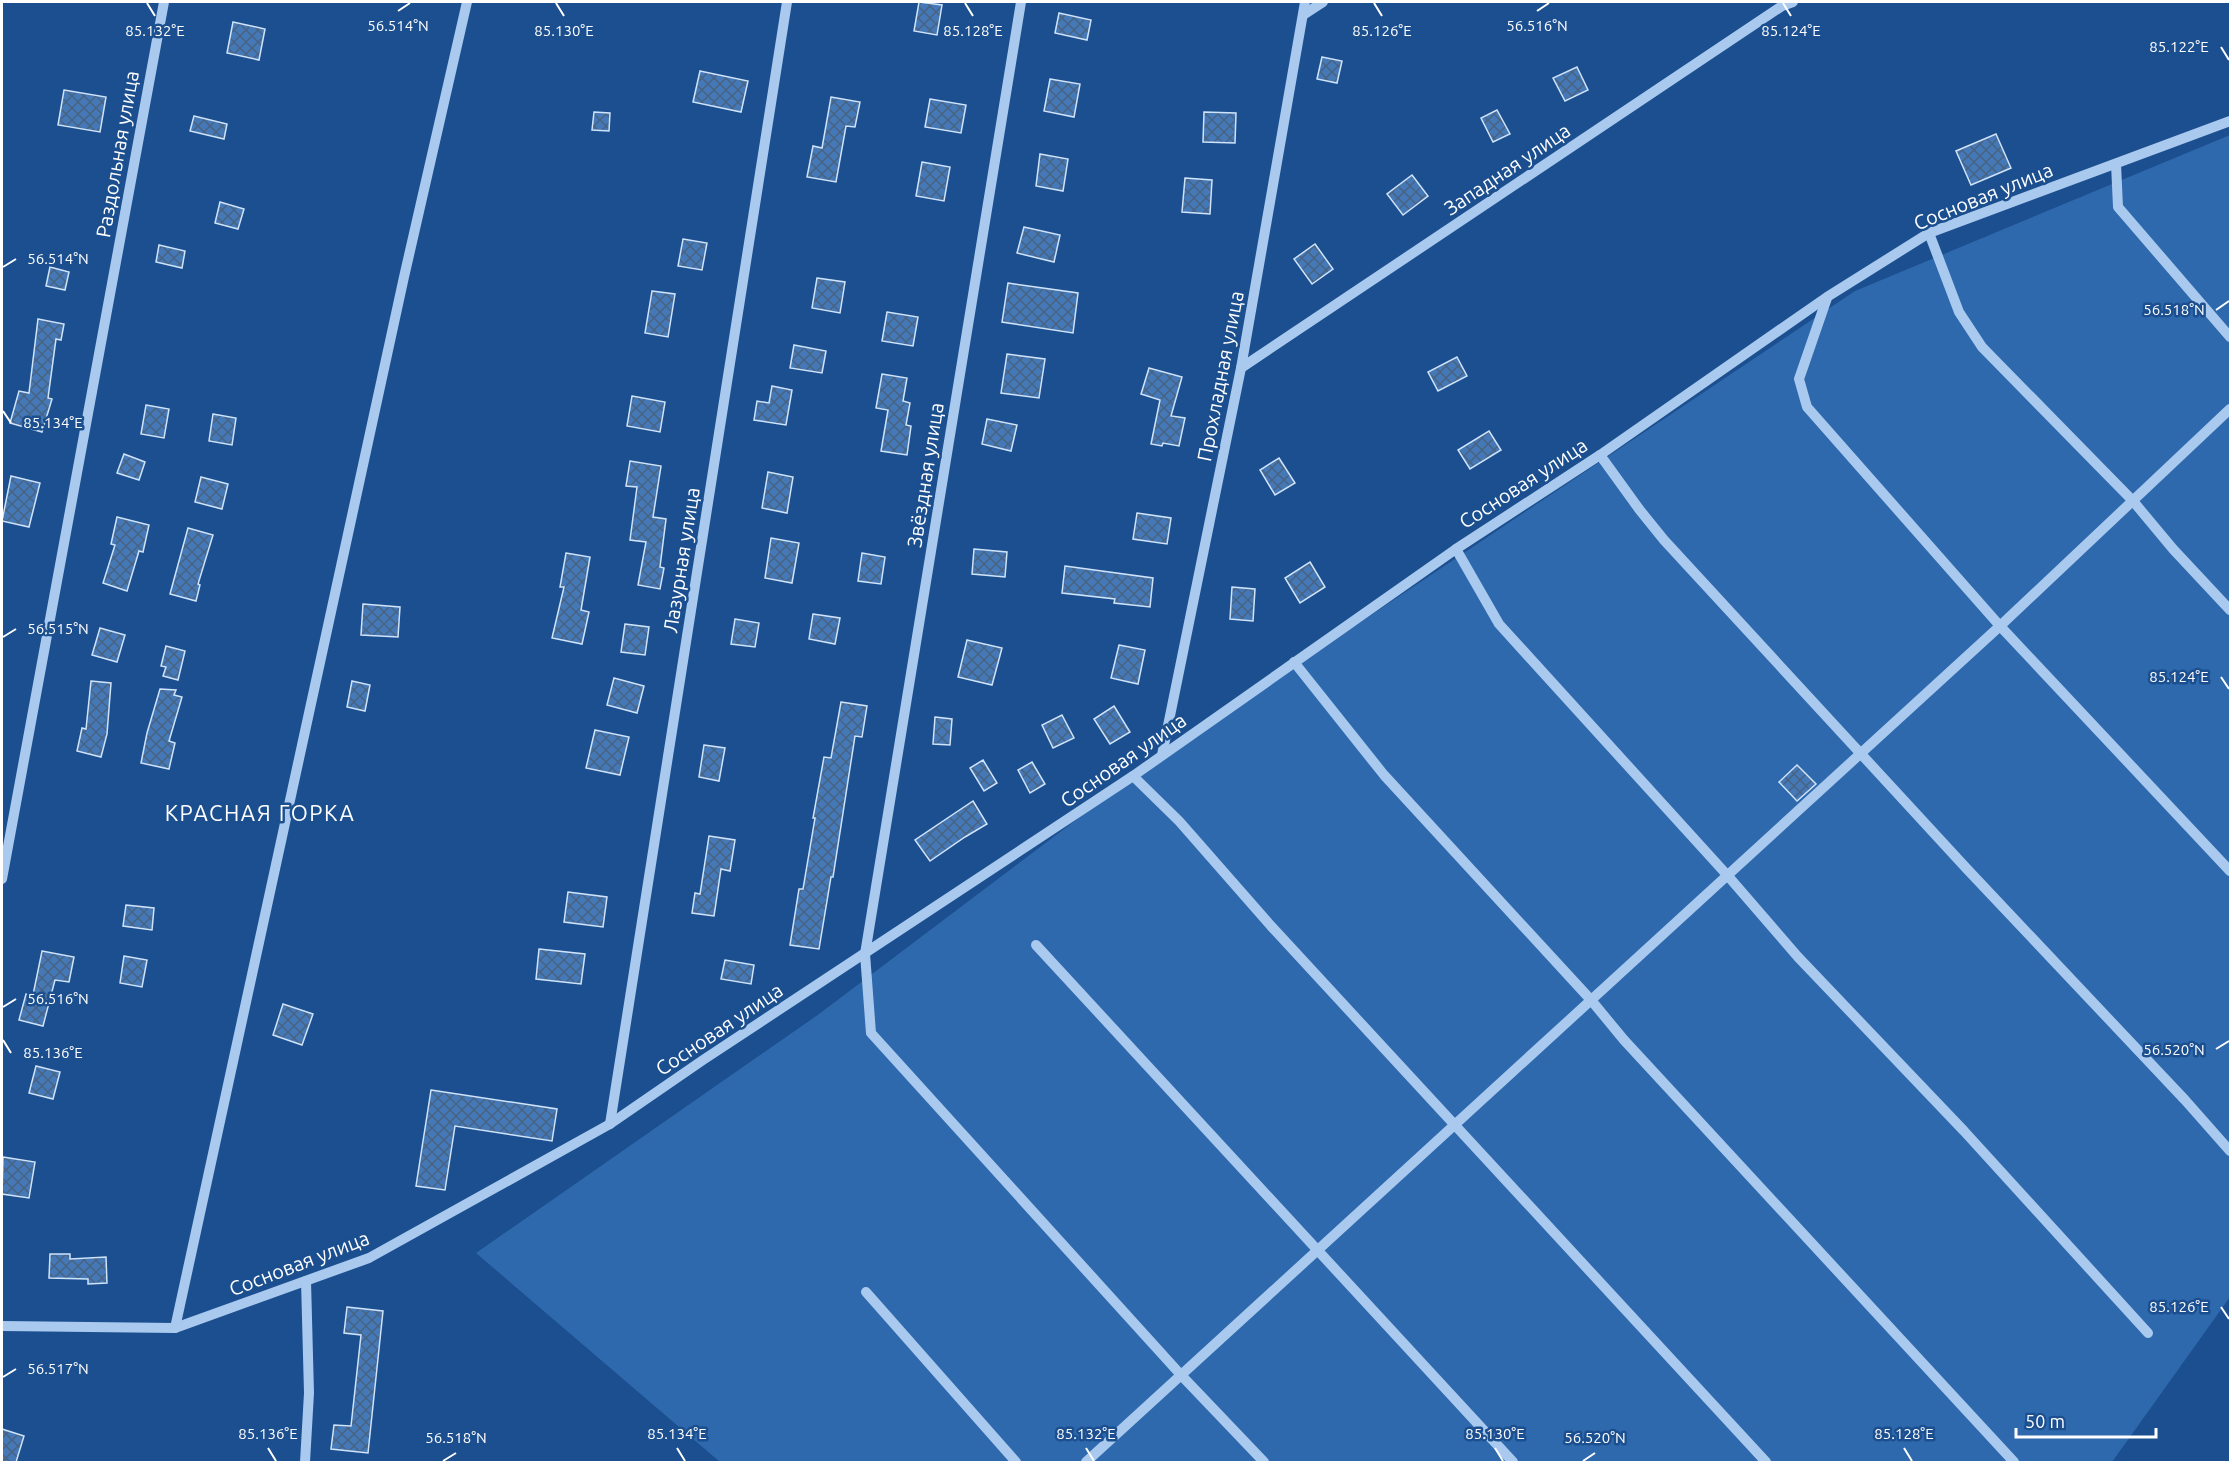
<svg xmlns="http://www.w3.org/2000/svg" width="2232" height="1464" font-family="Ubuntu,sans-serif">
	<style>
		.green { fill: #2e69ad }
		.building { fill: url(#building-cross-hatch); stroke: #cfe3fa; stroke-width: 1.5 }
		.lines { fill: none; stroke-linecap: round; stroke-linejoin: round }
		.minor { stroke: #a9c9ee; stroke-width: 10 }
		.ticks { fill: none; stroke: #fff; stroke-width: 2 }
		.labels { text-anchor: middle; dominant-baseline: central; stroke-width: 5; stroke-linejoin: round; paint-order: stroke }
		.street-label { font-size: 20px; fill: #fff; stroke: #1b4f8f }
		.quarter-label { font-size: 22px; letter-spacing: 1.5px; fill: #fff; stroke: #1b4f8f }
		.ticks-label { font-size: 15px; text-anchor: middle; fill: #fff; stroke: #1b4f8f; stroke-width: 5; stroke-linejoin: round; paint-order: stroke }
	</style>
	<defs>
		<pattern id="building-cross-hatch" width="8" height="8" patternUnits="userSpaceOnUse" patternTransform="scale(1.5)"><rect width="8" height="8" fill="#4478b7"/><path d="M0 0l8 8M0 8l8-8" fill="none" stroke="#486282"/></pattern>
	</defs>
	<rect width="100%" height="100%" fill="#1b4f8f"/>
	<!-- green -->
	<path class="green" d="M 2230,135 L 2230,1297 L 2112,1462 L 720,1462 L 476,1253 L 819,1014 L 1162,755 L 1855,291 Z"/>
	<!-- building -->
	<g class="building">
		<path d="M 919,2 L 942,5 L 937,35 L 914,31 Z"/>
		<path d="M 1059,13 L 1091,20 L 1087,40 L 1055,33 Z"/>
		<path d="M 233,22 L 265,29 L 259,60 L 227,53 Z"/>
		<path d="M 1322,57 L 1342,61 L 1337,83 L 1317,79 Z"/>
		<path d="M 1577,67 L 1588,90 L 1565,101 L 1553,78 Z"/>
		<path d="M 700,71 L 748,81 L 741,112 L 693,102 Z"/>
		<path d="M 1050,79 L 1080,84 L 1074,117 L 1044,111 Z"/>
		<path d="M 64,90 L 106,97 L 100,132 L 58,125 Z"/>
		<path d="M 831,97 L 860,102 L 855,127 L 846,126 L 836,182 L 807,177 L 813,146 L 822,148 Z"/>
		<path d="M 930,99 L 966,105 L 961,133 L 925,127 Z"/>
		<path d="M 1497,110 L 1510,134 L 1493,142 L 1481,118 Z"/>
		<path d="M 594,112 L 610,113 L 609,131 L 592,130 Z"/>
		<path d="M 1204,112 L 1236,113 L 1235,143 L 1203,142 Z"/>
		<path d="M 194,116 L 227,124 L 224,139 L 190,131 Z"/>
		<path d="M 1996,134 L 2011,168 L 1971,185 L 1956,151 Z"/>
		<path d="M 1040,154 L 1068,159 L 1063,191 L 1036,186 Z"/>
		<path d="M 922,162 L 950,167 L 944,201 L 916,196 Z"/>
		<path d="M 1412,175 L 1428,196 L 1403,215 L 1387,194 Z"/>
		<path d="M 1185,178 L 1212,180 L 1210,214 L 1182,212 Z"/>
		<path d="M 220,202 L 244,209 L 238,229 L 215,223 Z"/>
		<path d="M 1024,227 L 1060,235 L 1054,262 L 1017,253 Z"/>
		<path d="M 683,239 L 707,243 L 702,270 L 678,266 Z"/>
		<path d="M 1315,244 L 1333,269 L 1312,284 L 1294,259 Z"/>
		<path d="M 159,245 L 185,251 L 182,268 L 156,262 Z"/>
		<path d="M 50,267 L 69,272 L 65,290 L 46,286 Z"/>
		<path d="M 817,278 L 845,282 L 840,313 L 812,308 Z"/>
		<path d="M 1008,283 L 1078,293 L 1073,333 L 1002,322 Z"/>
		<path d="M 652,291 L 675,294 L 668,337 L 645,333 Z"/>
		<path d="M 887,312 L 918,317 L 913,346 L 882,341 Z"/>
		<path d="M 38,319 L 64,324 L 61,340 L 56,339 L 48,398 L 52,399 L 42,432 L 10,423 L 19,391 L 29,393 Z"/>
		<path d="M 794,345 L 826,351 L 822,373 L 790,368 Z"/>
		<path d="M 1007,354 L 1045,359 L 1039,398 L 1001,393 Z"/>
		<path d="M 1457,357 L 1467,376 L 1438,391 L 1428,372 Z"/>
		<path d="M 1149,368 L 1182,377 L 1171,416 L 1185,418 L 1179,446 L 1163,443 L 1162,446 L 1151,444 L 1160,400 L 1141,394 Z"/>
		<path d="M 882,374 L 907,378 L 903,401 L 910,403 L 906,425 L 911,426 L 907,455 L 881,451 L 888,410 L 876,408 Z"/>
		<path d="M 772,386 L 792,390 L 786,425 L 754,420 L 757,401 L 769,403 Z"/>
		<path d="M 632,396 L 665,402 L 660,432 L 627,426 Z"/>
		<path d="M 146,405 L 169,409 L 164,438 L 141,434 Z"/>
		<path d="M 213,414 L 236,418 L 232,445 L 209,441 Z"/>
		<path d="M 987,419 L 1017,425 L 1011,451 L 982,444 Z"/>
		<path d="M 1489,431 L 1501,450 L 1470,469 L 1458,450 Z"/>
		<path d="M 124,454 L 145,462 L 139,480 L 117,473 Z"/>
		<path d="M 1279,458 L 1295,483 L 1275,495 L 1260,470 Z"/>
		<path d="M 630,461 L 661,466 L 653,517 L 666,519 L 660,567 L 664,568 L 660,589 L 638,585 L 646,542 L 630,540 L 637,487 L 626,486 Z"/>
		<path d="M 768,472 L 793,477 L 787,513 L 762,508 Z"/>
		<path d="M 11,476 L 40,483 L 29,527 L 2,521 Z"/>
		<path d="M 201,477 L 228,484 L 222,509 L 195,502 Z"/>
		<path d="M 1137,513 L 1171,518 L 1167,544 L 1133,539 Z"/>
		<path d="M 117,517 L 149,525 L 143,552 L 139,551 L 127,591 L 103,583 L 115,545 L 111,544 Z"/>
		<path d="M 188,528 L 213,535 L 198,584 L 200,585 L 196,601 L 170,594 Z"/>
		<path d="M 771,538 L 799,543 L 792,583 L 765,578 Z"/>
		<path d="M 974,549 L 1007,552 L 1005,577 L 972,574 Z"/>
		<path d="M 566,553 L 590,557 L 581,610 L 589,612 L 582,644 L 552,638 L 564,587 L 560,587 Z"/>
		<path d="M 862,553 L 885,557 L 881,584 L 858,581 Z"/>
		<path d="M 1310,562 L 1325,587 L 1300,603 L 1285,578 Z"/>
		<path d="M 1065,566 L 1153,578 L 1150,607 L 1114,603 L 1115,599 L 1062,593 Z"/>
		<path d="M 1232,587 L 1255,589 L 1253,621 L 1230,619 Z"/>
		<path d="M 363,604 L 400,607 L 398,637 L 361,635 Z"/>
		<path d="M 813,614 L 840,618 L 835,644 L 809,639 Z"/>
		<path d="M 735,619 L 759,623 L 755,647 L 731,644 Z"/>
		<path d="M 625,624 L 649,627 L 645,655 L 621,652 Z"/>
		<path d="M 100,628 L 125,635 L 117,662 L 92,655 Z"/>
		<path d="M 967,640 L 1002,648 L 992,685 L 958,677 Z"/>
		<path d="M 1119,645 L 1145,650 L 1138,684 L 1111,678 Z"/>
		<path d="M 166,646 L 185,651 L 178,680 L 163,676 L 166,667 L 161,666 Z"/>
		<path d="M 614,678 L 644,686 L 637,713 L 607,705 Z"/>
		<path d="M 91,681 L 111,683 L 107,734 L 101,757 L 77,751 L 82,728 L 86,729 Z"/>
		<path d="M 352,681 L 370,685 L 365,711 L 347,707 Z"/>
		<path d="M 160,689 L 176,690 L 174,695 L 182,697 L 169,741 L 175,743 L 169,769 L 141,763 L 147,733 Z"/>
		<path d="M 841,702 L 867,706 L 862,737 L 855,736 L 833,877 L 831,877 L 819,949 L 790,945 L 799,889 L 803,889 L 815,818 L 813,818 L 824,757 L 831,758 Z"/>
		<path d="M 1114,706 L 1130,732 L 1110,744 L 1094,719 Z"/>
		<path d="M 1062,715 L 1074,738 L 1053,748 L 1042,725 Z"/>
		<path d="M 935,717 L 952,719 L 950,745 L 933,744 Z"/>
		<path d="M 595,730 L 629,737 L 620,775 L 586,768 Z"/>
		<path d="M 704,745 L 725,748 L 719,781 L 699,777 Z"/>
		<path d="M 983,760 L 997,783 L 984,791 L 970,768 Z"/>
		<path d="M 1032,762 L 1045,784 L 1030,793 L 1018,770 Z"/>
		<path d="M 1797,765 L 1816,784 L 1797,801 L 1779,782 Z"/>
		<path d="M 973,801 L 987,824 L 965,837 L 930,861 L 915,840 Z"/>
		<path d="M 709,836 L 735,840 L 730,871 L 721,869 L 714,916 L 692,913 L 695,893 L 700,894 Z"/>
		<path d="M 568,892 L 607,897 L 603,927 L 564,922 Z"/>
		<path d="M 126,905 L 154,908 L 152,930 L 123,926 Z"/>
		<path d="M 539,949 L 585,954 L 581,984 L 536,979 Z"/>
		<path d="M 42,951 L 74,957 L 69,982 L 55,980 L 43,1026 L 19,1020 L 26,994 L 33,995 Z"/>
		<path d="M 124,956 L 147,960 L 142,987 L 120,983 Z"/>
		<path d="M 725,960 L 754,965 L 751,984 L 721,979 Z"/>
		<path d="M 283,1004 L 313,1014 L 302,1045 L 273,1035 Z"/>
		<path d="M 36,1066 L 60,1072 L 53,1099 L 29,1093 Z"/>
		<path d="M 431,1090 L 557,1109 L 552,1141 L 455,1126 L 445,1190 L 416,1186 Z"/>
		<path d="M 3,1157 L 35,1162 L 29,1198 L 2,1194 Z"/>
		<path d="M 50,1254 L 70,1254 L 70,1259 L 106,1257 L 107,1283 L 88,1284 L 88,1279 L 49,1278 Z"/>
		<path d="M 347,1307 L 383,1311 L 368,1453 L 331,1449 L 334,1425 L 351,1426 L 361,1335 L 344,1333 Z"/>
		<path d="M 2,1429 L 24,1436 L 16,1462 L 2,1462 Z"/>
	</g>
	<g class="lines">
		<!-- minor -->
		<g class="minor">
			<path d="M 1021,2 L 865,954 L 871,1033 L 1181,1375 L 1264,1462"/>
			<path d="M 1303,15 L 1323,2"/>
			<path d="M 2116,164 L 2118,207 L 2230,337"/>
			<path d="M 1929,233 L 1959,312 L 1982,347 L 2133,501 L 2173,549 L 2230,610"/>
			<path d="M 1827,298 L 1799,379 L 1807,407 L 2000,626 L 2230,871"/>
			<path d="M 1241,368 L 1782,6 L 1793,2"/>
			<path d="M 1600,455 L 1639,509 L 1664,540 L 1967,869 L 2185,1100 L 2230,1151"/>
			<path d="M 1456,549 L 1499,624 L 1728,876 L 1798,957 L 1964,1131 L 2148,1333"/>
			<path d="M 1294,662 L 1384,775 L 1591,1000 L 1624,1040 L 2014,1462"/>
			<path d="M 1162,755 L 1241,368 L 1305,2"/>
			<path d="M 1133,776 L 1179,821 L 1271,926 L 1766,1462"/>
			<path d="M 2,879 L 164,2"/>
			<path d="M 1036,945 L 1513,1462"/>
			<path d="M 610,1124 L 787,2"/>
			<path d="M 866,1292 L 1016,1462"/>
			<path d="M 2,1326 L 175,1328 L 369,1258 L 610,1124 L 703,1060 L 1133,776 L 1456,549 L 1600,455 L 1827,297 L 1929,233 L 2230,121"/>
			<path d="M 175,1328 L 404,277 L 467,2"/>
			<path d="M 305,1462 L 309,1393 L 306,1281"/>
			<path d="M 1086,1462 L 2000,626 L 2230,409"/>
		</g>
	</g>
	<!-- ticks -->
	<path class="ticks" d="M 147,3 L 155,16M 556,3 L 564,16M 965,3 L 973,16M 1374,3 L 1382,16M 1783,3 L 1791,16M 398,11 L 410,3M 1537,11 L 1549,3M 2221,47 L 2229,60M 3,267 L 16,259M 2216,310 L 2229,301M 3,411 L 11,423M 3,637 L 16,629M 2221,677 L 2229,689M 3,1007 L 16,999M 3,1040 L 11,1053M 2216,1049 L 2229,1041M 2221,1307 L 2229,1319M 3,1377 L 16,1369M 268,1448 L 276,1461M 677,1448 L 685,1461M 1086,1448 L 1094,1461M 1495,1448 L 1503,1461M 1904,1448 L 1912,1461M 443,1461 L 456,1453M 1583,1461 L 1595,1453"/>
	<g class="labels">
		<!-- street labels -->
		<g class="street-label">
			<text transform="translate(117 154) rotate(-80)">Раздольная улица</text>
			<text transform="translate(1507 169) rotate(-34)">Западная улица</text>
			<text transform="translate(1983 196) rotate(-22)">Сосновая улица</text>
			<text transform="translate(1220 376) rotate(-79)">Прохладная улица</text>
			<text transform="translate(925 475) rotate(-81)">Звёздная улица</text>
			<text transform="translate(1523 483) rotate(-33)">Сосновая улица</text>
			<text transform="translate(681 560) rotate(-81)">Лазурная улица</text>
			<text transform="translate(1123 760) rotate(-35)">Сосновая улица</text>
			<text transform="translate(719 1029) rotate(-34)">Сосновая улица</text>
			<text transform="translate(299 1263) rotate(-21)">Сосновая улица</text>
		</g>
		<!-- quarter labels -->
		<g class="quarter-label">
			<text x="260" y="812">КРАСНАЯ ГОРКА</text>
		</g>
	</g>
	<g class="ticks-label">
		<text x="398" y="31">56.514°N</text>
		<text x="1537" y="31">56.516°N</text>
		<text x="155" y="36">85.132°E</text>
		<text x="564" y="36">85.130°E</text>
		<text x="973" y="36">85.128°E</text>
		<text x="1382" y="36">85.126°E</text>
		<text x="1791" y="36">85.124°E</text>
		<text x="2179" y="52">85.122°E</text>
		<text x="58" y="264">56.514°N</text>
		<text x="2174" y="315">56.518°N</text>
		<text x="53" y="428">85.134°E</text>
		<text x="58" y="634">56.515°N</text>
		<text x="2179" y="682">85.124°E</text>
		<text x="58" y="1004">56.516°N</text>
		<text x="2174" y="1055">56.520°N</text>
		<text x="53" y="1058">85.136°E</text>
		<text x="2179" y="1312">85.126°E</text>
		<text x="58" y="1374">56.517°N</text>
		<text x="268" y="1439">85.136°E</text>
		<text x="677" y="1439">85.134°E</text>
		<text x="1086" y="1439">85.132°E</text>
		<text x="1495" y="1439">85.130°E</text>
		<text x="1904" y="1439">85.128°E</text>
		<text x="456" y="1443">56.518°N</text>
		<text x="1595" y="1443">56.520°N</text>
	</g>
	<!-- border -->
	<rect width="2232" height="1464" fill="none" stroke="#ffffff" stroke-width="6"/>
	<!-- scale -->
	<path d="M2016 1428v9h140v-9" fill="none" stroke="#ffffff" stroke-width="3"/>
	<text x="2025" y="1428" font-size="18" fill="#ffffff" stroke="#1b4f8f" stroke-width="4.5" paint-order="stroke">50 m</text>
</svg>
